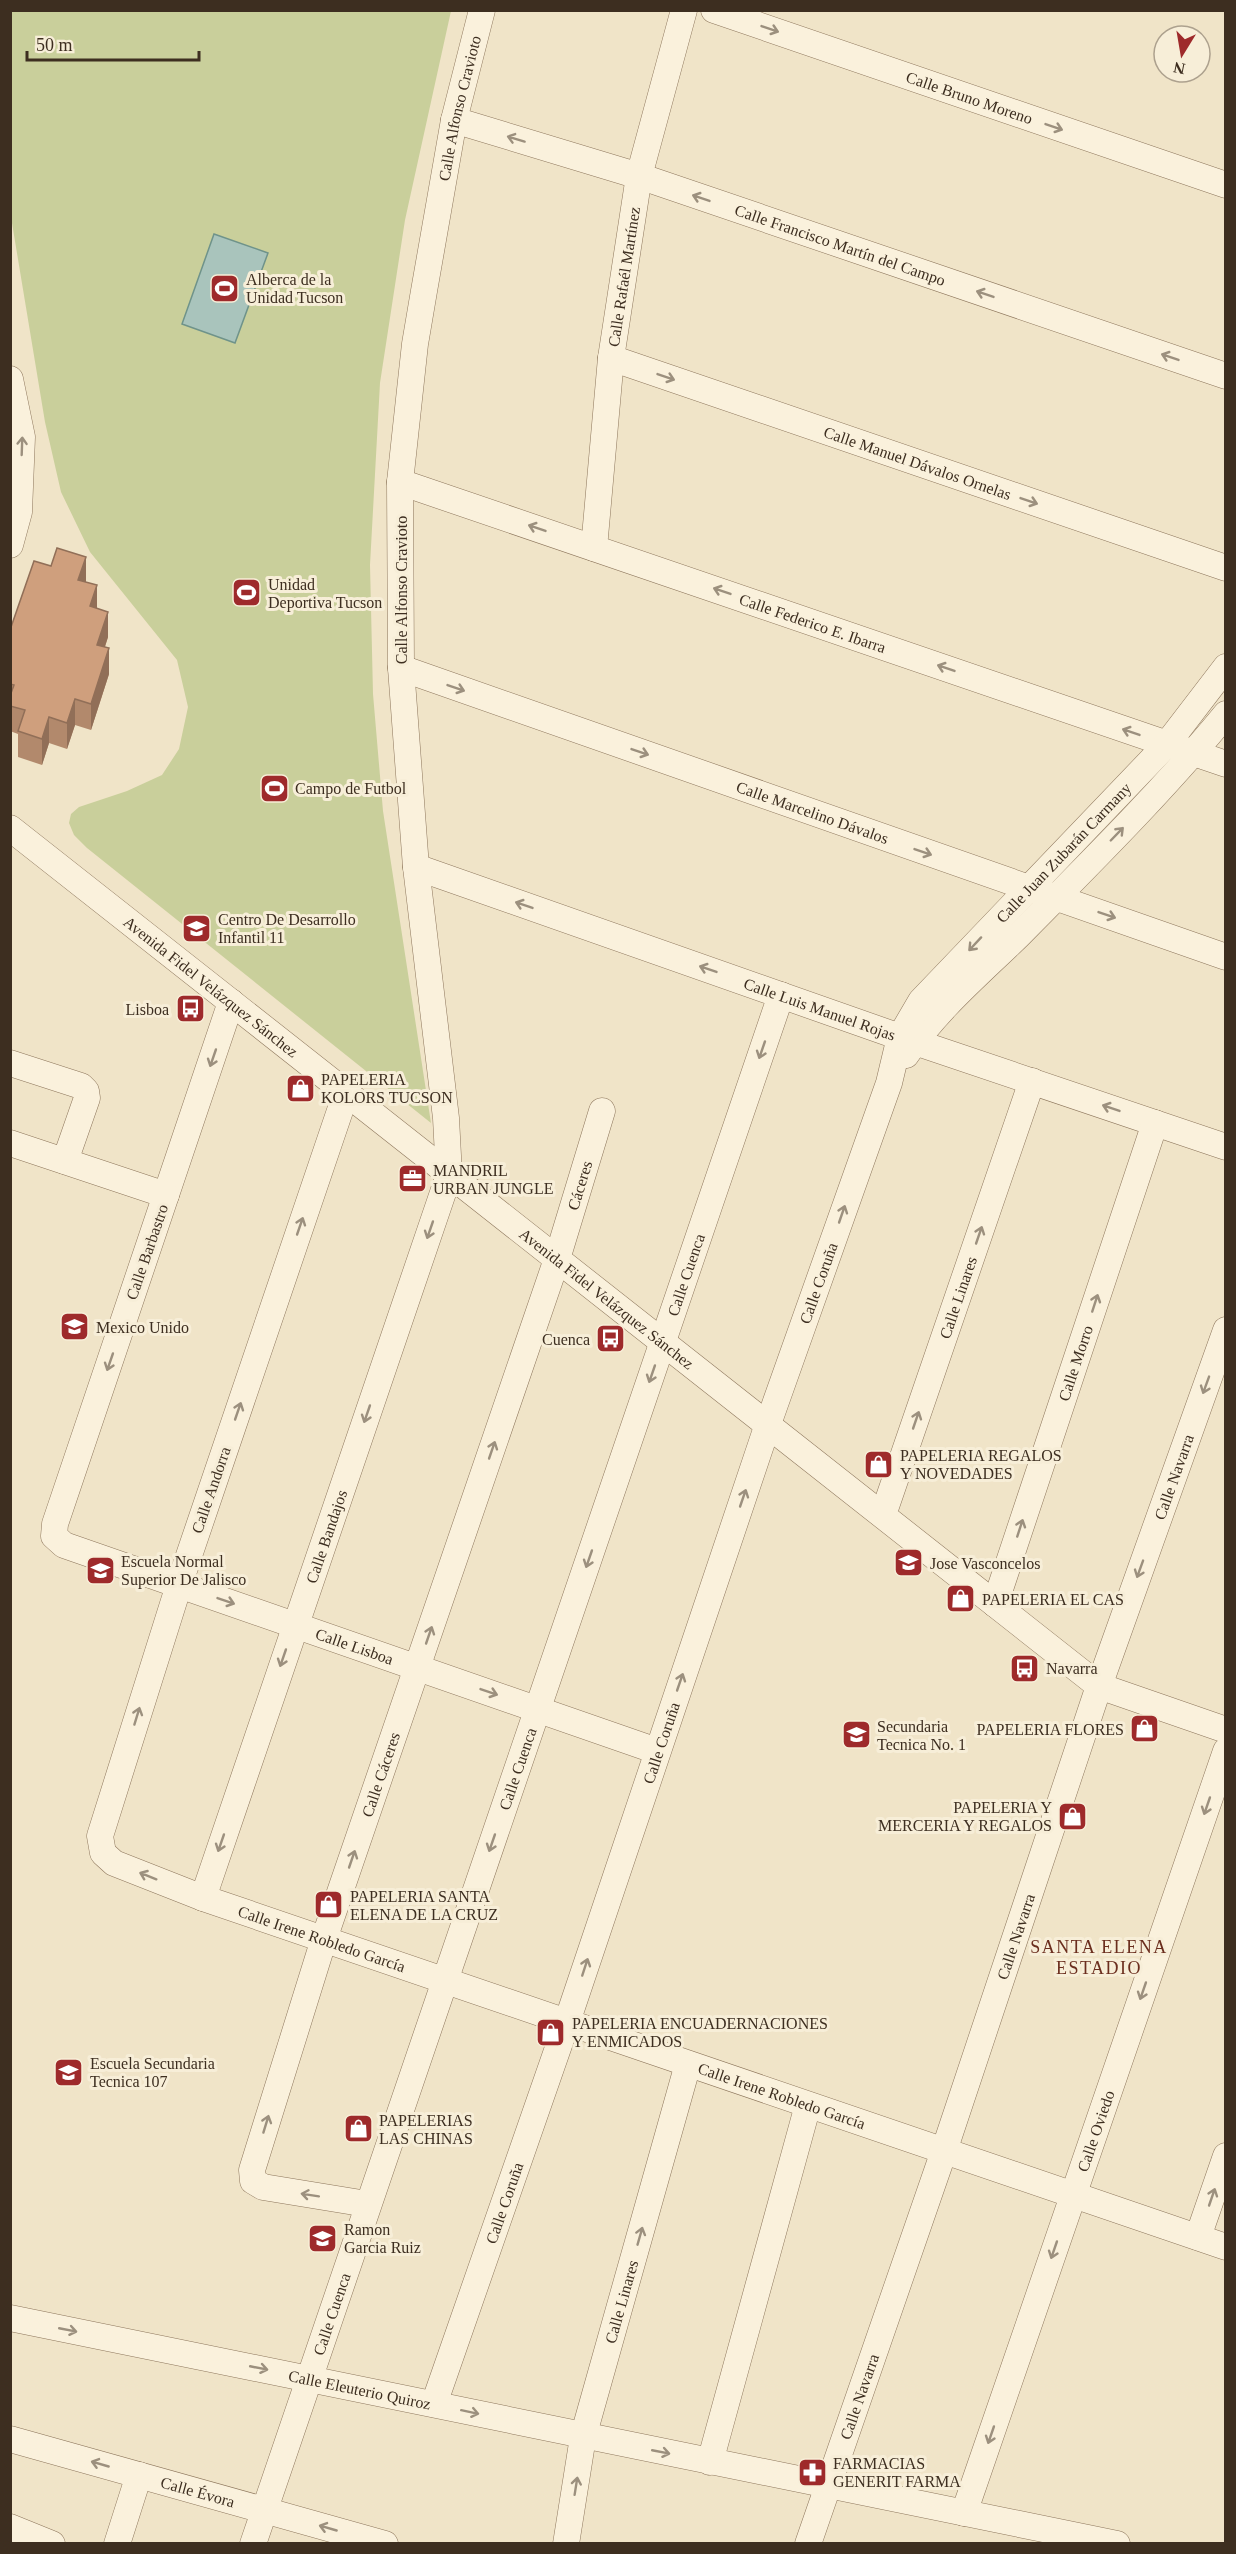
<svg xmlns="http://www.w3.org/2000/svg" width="1236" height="2554" font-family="'Times New Roman',serif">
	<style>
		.green { fill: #c9cf9b }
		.water { fill: #a9c4bc; stroke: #6f938a; stroke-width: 1.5 }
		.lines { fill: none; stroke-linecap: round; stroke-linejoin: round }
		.minor-casing { stroke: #8d765c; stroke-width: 27 }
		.minor { stroke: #faf1dc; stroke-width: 26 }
		.wall { fill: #b2896c }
		.shaded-wall { fill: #916f58 }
		.building { fill: #cf9f7d; stroke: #916f58; stroke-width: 1.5 }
		.oneway { stroke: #9c907e }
		.labels { text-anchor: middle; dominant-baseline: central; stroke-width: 6; stroke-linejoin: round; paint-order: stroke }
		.street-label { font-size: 16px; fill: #3d2e20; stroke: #f7eed8 }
		.poi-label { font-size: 16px; fill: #3d2e20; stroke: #f7eed8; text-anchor: start }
		.neighbourhood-label { font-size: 18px; letter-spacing: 1.5px; fill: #6b2e1e; stroke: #f7eed8 }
	</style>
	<rect width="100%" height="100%" fill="#f0e4c8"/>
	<!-- green -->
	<path class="green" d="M 10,11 L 451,11 L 405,220 L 380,383 L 370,565 L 373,694 L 383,811 L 431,1123 L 87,848 L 74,835 L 69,823 L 71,814 L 79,807 L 127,791 L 162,775 L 179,749 L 188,707 L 177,660 L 90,552 L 61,492 L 45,422 L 11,217 Z"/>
	<!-- water -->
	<path class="water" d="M 214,234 L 268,253 L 235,343 L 182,324 Z"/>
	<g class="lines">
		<defs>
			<g id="minor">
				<path id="s1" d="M 714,10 L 1226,185"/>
				<path id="s2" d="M 454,120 L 639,176 L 1226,376"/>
				<path id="s3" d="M 611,358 L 1226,568"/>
				<path d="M 10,379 L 22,437 L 19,512 L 10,545"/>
				<path id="s4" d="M 400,482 L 1226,764"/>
				<path id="s5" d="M 594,548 L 611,358 L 639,176 L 684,10"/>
				<path id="s6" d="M 401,668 L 1226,957"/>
				<path id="s7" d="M 10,828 L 1099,1686 L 1226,1730"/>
				<path id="s8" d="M 416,867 L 900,1037 L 1226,1147"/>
				<path id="s9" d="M 231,1002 L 55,1524 L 54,1536 L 64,1545 L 657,1751"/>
				<path d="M 906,1055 C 936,1010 980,973 1019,935 C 1089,864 1162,792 1226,714"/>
				<path d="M 10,1063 L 81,1086 L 86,1091 L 87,1098 L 65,1161"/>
				<path id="s10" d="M 346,1093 L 179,1585 L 100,1836 L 103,1853 L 114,1863 L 203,1898 L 1226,2247"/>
				<path d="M 10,1143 L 166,1195"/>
				<path id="s11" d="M 883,1515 L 1032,1081"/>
				<path id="s12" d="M 995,1604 L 1155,1123"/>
				<path id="s13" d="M 203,1898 L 449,1175 L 446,1118 L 416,867 L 401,668 L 400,482 L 415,344 L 424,291 L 454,120 L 482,10"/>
				<path id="s14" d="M 367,2204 L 263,2187 L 253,2181 L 252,2170 L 324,1939 L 557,1259 L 602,1111"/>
				<path d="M 1198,2237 L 1226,2156"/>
				<path id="s15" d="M 10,2318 L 1117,2544"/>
				<path id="s16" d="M 434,2404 L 567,2022 L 768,1424 L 889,1083 L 900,1037 L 921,1001 L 1167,744 L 1226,667"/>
				<path id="s17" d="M 10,2439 L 385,2544"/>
				<path d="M 710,2462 L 808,2105"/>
				<path id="s18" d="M 964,2513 L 1226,1751"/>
				<path d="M 10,2527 L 52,2544"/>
				<path d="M 117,2544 L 139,2475"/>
				<path id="s19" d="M 253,2544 L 781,995"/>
				<path id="s20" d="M 566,2544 L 583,2437 L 688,2064"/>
				<path id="s21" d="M 808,2544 L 944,2151 L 1099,1686 L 1226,1330"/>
			</g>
		</defs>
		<!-- minor casing -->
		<use href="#minor" class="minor-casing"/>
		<!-- minor -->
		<use href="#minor" class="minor"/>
	</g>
	<!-- wall -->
	<path class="wall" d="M 86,582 L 108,637 L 105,647 L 109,674 L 91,730 L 75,725 L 67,749 L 49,743 L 42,765 L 18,757 L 18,734 L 10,731 L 10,630 Z"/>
	<!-- shaded-wall -->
	<g class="shaded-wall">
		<path d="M 86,557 L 86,583 L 78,580 Z"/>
		<path d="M 97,585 L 97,611 L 90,606 Z"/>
		<path d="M 108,612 L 108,637 L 97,670 L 97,645 Z"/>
		<path d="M 109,648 L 109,674 L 91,730 L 91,704 Z"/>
		<path d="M 75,699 L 75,725 L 67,749 L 67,723 Z"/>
		<path d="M 49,717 L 49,743 L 42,765 L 42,739 Z"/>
	</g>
	<!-- building -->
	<path class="building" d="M 57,548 L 86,557 L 78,580 L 97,585 L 90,606 L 108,612 L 97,645 L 109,648 L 91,704 L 75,699 L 67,723 L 49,717 L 42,739 L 18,731 L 25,710 L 10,706 L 10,696 L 14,685 L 10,684 L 10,630 L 34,561 L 51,566 Z"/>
	<!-- one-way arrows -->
	<defs><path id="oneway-shaft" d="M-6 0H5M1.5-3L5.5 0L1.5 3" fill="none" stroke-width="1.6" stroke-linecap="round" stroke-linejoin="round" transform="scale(1.5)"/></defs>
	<g class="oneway">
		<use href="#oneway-shaft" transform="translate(770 29) rotate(19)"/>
		<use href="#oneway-shaft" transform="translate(1054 127) rotate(19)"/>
		<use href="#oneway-shaft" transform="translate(516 139) rotate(-163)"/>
		<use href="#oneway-shaft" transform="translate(701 198) rotate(-161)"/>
		<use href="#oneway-shaft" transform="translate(985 294) rotate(-161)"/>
		<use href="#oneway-shaft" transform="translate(1170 357) rotate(-161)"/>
		<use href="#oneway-shaft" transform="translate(666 377) rotate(19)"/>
		<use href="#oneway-shaft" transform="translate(22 446) rotate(-88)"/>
		<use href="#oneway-shaft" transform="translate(1029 501) rotate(19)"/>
		<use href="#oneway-shaft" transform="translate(537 528) rotate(-161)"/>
		<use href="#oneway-shaft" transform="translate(722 591) rotate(-161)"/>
		<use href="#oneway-shaft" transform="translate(946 668) rotate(-161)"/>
		<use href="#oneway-shaft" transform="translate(456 688) rotate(19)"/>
		<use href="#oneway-shaft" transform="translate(1131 732) rotate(-161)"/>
		<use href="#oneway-shaft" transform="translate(640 752) rotate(19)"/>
		<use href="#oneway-shaft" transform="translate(1117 834) rotate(-46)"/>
		<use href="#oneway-shaft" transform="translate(923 852) rotate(19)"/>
		<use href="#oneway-shaft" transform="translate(524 905) rotate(-161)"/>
		<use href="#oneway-shaft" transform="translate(1107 915) rotate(19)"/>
		<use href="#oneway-shaft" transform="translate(975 944) rotate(133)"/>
		<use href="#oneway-shaft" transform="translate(708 969) rotate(-161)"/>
		<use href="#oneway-shaft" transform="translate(762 1050) rotate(109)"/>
		<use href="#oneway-shaft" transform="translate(213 1058) rotate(109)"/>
		<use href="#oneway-shaft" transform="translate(1111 1108) rotate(-161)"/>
		<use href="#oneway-shaft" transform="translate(842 1214) rotate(-71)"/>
		<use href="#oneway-shaft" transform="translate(300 1226) rotate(-71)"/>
		<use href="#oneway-shaft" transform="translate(430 1230) rotate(109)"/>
		<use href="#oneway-shaft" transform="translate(979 1235) rotate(-71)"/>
		<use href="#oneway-shaft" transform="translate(1095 1303) rotate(-72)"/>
		<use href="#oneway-shaft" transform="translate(110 1362) rotate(109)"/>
		<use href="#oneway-shaft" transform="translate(652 1374) rotate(109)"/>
		<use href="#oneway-shaft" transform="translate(1206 1385) rotate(110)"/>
		<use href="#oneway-shaft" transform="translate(238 1411) rotate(-71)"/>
		<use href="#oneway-shaft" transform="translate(367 1414) rotate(109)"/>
		<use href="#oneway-shaft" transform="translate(916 1420) rotate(-71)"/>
		<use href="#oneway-shaft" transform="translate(492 1450) rotate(-71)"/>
		<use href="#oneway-shaft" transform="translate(743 1498) rotate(-71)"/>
		<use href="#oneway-shaft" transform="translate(1020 1528) rotate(-72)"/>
		<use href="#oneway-shaft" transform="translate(589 1559) rotate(109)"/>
		<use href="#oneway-shaft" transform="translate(1140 1569) rotate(110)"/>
		<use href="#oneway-shaft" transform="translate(226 1601) rotate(19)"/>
		<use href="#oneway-shaft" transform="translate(429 1635) rotate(-71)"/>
		<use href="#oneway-shaft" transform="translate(283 1658) rotate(109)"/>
		<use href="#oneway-shaft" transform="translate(680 1682) rotate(-71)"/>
		<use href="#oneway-shaft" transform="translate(489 1692) rotate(19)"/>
		<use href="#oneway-shaft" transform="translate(137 1716) rotate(-73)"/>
		<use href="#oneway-shaft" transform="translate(1207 1806) rotate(109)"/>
		<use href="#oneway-shaft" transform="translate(221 1843) rotate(109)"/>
		<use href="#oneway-shaft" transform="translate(492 1843) rotate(109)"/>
		<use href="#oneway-shaft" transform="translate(352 1859) rotate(-71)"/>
		<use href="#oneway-shaft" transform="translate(148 1876) rotate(-158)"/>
		<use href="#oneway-shaft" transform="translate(585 1967) rotate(-72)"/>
		<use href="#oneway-shaft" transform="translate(1143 1991) rotate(109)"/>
		<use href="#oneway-shaft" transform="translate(266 2124) rotate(-73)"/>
		<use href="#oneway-shaft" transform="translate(310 2195) rotate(-171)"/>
		<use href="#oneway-shaft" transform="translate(1212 2197) rotate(-71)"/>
		<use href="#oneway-shaft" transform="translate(640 2236) rotate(-74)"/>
		<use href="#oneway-shaft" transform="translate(1054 2250) rotate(109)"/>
		<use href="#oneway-shaft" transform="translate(68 2330) rotate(11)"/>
		<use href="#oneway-shaft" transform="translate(259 2368) rotate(11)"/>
		<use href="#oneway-shaft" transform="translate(470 2412) rotate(12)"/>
		<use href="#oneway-shaft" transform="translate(991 2435) rotate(109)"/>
		<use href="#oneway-shaft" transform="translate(661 2452) rotate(11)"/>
		<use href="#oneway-shaft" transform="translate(100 2464) rotate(-164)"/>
		<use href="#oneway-shaft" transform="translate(576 2486) rotate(-81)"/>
		<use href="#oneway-shaft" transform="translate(328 2528) rotate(-164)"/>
	</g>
	<!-- icons -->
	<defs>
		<symbol id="stadium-square" viewBox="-11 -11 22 22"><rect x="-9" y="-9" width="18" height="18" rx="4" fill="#9e2a2b" stroke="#f7eed8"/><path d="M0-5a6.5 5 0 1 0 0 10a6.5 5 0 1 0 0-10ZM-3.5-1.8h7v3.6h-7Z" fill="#fff"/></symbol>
		<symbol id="school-square" viewBox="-11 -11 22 22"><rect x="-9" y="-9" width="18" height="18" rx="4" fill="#9e2a2b" stroke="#f7eed8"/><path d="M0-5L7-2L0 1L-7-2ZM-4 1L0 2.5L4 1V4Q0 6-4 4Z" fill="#fff"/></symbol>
		<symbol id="bus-square" viewBox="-11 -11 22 22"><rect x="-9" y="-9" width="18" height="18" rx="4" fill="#9e2a2b" stroke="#f7eed8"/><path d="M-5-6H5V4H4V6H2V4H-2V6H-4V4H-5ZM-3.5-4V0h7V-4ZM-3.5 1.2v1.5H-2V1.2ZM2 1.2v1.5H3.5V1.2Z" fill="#fff"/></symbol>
		<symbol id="shop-square" viewBox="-11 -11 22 22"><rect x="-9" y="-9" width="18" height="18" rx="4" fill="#9e2a2b" stroke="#f7eed8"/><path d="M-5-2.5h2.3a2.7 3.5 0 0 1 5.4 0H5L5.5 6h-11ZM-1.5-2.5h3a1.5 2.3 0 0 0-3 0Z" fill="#fff"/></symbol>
		<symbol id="office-square" viewBox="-11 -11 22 22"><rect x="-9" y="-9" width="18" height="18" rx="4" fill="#9e2a2b" stroke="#f7eed8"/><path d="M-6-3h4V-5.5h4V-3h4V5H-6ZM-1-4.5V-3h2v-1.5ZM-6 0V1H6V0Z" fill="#fff"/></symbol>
		<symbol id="university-square" viewBox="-11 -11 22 22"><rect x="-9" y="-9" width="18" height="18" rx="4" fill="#9e2a2b" stroke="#f7eed8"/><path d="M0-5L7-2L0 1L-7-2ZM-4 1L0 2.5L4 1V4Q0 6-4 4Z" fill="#fff"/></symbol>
		<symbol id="pharmacy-square" viewBox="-11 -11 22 22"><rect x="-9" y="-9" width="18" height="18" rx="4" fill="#9e2a2b" stroke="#f7eed8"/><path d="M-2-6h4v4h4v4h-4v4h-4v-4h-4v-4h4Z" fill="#fff"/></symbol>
	</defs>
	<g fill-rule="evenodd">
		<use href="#stadium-square" x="208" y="272" width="33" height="33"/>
		<use href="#stadium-square" x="230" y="576" width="33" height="33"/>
		<use href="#stadium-square" x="258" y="772" width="33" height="33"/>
		<use href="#school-square" x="180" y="912" width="33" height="33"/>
		<use href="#bus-square" x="174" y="992" width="33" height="33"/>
		<use href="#shop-square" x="284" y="1072" width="33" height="33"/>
		<use href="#office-square" x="396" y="1162" width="33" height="33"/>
		<use href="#school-square" x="58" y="1310" width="33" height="33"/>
		<use href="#bus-square" x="594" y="1322" width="33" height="33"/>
		<use href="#shop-square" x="862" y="1448" width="33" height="33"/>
		<use href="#school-square" x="892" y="1546" width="33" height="33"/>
		<use href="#university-square" x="84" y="1554" width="33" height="33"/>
		<use href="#shop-square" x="944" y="1582" width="33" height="33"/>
		<use href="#bus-square" x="1008" y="1652" width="33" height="33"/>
		<use href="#shop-square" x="1128" y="1712" width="33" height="33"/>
		<use href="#school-square" x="840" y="1718" width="33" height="33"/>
		<use href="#shop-square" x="1056" y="1800" width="33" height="33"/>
		<use href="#shop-square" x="312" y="1888" width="33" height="33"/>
		<use href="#shop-square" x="534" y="2016" width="33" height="33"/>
		<use href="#school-square" x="52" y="2056" width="33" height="33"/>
		<use href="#shop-square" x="342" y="2112" width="33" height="33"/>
		<use href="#school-square" x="306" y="2222" width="33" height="33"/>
		<use href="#pharmacy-square" x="796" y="2456" width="33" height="33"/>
	</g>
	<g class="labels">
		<!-- street labels -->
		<g class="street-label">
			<text stroke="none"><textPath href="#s1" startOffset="270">Calle Bruno Moreno</textPath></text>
			<text stroke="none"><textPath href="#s13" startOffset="1838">Calle Alfonso Cravioto</textPath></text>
			<text stroke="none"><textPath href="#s2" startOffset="406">Calle Francisco Martín del Campo</textPath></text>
			<text stroke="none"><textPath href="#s5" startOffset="273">Calle Rafaél Martínez</textPath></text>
			<text stroke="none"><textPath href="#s3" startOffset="324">Calle Manuel Dávalos Ornelas</textPath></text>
			<text transform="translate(401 590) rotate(-90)">Calle Alfonso Cravioto</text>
			<text stroke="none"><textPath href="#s4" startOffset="436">Calle Federico E. Ibarra</textPath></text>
			<text stroke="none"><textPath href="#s6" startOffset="436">Calle Marcelino Dávalos</textPath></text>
			<text stroke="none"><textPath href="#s16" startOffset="1692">Calle Juan Zubarán Carmany</textPath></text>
			<text stroke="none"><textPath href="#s7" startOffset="256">Avenida Fidel Velázquez Sánchez</textPath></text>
			<text stroke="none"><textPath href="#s8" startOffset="428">Calle Luis Manuel Rojas</textPath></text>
			<text stroke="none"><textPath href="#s14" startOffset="1166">Cáceres</textPath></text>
			<text transform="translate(147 1252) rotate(-71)">Calle Barbastro</text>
			<text stroke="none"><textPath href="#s19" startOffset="1341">Calle Cuenca</textPath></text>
			<text stroke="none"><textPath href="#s16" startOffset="1185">Calle Coruña</textPath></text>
			<text stroke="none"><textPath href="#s7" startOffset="760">Avenida Fidel Velázquez Sánchez</textPath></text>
			<text stroke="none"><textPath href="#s11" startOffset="230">Calle Linares</textPath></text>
			<text stroke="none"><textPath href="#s12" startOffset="254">Calle Morro</textPath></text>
			<text stroke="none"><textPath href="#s21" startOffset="1128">Calle Navarra</textPath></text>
			<text transform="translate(211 1490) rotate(-71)">Calle Andorra</text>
			<text stroke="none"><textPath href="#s13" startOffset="382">Calle Bandajos</textPath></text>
			<text stroke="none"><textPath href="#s9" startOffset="884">Calle Lisboa</textPath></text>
			<text stroke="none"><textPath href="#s16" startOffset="699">Calle Coruña</textPath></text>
			<text stroke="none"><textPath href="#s19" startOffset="819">Calle Cuenca</textPath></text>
			<text stroke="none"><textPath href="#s14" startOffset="544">Calle Cáceres</textPath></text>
			<text stroke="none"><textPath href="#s21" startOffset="642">Calle Navarra</textPath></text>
			<text stroke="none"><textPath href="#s10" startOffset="1036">Calle Irene Robledo García</textPath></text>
			<text stroke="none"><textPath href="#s10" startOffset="1522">Calle Irene Robledo García</textPath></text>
			<text stroke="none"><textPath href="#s18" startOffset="404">Calle Oviedo</textPath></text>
			<text stroke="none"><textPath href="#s16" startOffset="213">Calle Coruña</textPath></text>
			<text stroke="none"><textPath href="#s20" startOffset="249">Calle Linares</textPath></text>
			<text stroke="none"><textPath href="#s19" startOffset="243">Calle Cuenca</textPath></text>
			<text stroke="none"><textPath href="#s15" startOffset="357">Calle Eleuterio Quiroz</textPath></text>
			<text stroke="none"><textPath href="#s21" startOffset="156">Calle Navarra</textPath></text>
			<text stroke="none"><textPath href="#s17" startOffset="195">Calle Évora</textPath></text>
		</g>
		<!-- poi labels -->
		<g class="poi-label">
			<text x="246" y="279">Alberca de la<tspan x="246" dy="18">Unidad Tucson</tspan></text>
			<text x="268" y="584">Unidad<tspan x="268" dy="18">Deportiva Tucson</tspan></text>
			<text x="295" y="788">Campo de Futbol</text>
			<text x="218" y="919">Centro De Desarrollo<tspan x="218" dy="18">Infantil 11</tspan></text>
			<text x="169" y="1009" text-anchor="end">Lisboa</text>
			<text x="321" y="1079">PAPELERIA<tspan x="321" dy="18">KOLORS TUCSON</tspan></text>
			<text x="433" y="1170">MANDRIL<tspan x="433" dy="18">URBAN JUNGLE</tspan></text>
			<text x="96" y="1327">Mexico Unido</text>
			<text x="590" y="1339" text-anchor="end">Cuenca</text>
			<text x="900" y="1455">PAPELERIA REGALOS<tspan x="900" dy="18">Y NOVEDADES</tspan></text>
			<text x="121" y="1561">Escuela Normal<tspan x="121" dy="18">Superior De Jalisco</tspan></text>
			<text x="930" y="1563">Jose Vasconcelos</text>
			<text x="982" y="1599">PAPELERIA EL CAS</text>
			<text x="1046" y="1668">Navarra</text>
			<text x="877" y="1726">Secundaria<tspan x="877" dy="18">Tecnica No. 1</tspan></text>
			<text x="1124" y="1729" text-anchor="end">PAPELERIA FLORES</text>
			<text x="1052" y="1807" text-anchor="end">PAPELERIA Y<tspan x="1052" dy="18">MERCERIA Y REGALOS</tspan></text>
			<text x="350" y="1896">PAPELERIA SANTA<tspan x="350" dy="18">ELENA DE LA CRUZ</tspan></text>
			<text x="572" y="2023">PAPELERIA ENCUADERNACIONES<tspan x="572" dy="18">Y ENMICADOS</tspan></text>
			<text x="90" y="2063">Escuela Secundaria<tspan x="90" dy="18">Tecnica 107</tspan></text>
			<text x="379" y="2120">PAPELERIAS<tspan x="379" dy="18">LAS CHINAS</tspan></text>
			<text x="344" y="2229">Ramon<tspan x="344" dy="18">Garcia Ruiz</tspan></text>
			<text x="833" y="2463">FARMACIAS<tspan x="833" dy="18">GENERIT FARMA</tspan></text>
		</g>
		<!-- neighbourhood labels -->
		<g class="neighbourhood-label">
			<text x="1099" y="1947">SANTA ELENA<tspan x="1099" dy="21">ESTADIO</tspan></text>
		</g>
	</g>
	<!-- border -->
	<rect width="1236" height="2554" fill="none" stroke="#3d2e20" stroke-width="24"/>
	<!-- north arrow -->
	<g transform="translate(1182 54) rotate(191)"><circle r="28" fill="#f7eed8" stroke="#ada18e" stroke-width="1.5"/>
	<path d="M0-4.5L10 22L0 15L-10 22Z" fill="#9e2a2b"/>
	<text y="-9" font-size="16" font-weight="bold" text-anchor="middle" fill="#3d2e20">N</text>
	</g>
	<!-- scale -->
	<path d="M27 51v9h172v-9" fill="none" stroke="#3d2e20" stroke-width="3"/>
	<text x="36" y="51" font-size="18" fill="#3d2e20" stroke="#f7eed8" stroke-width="4.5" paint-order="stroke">50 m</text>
</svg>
